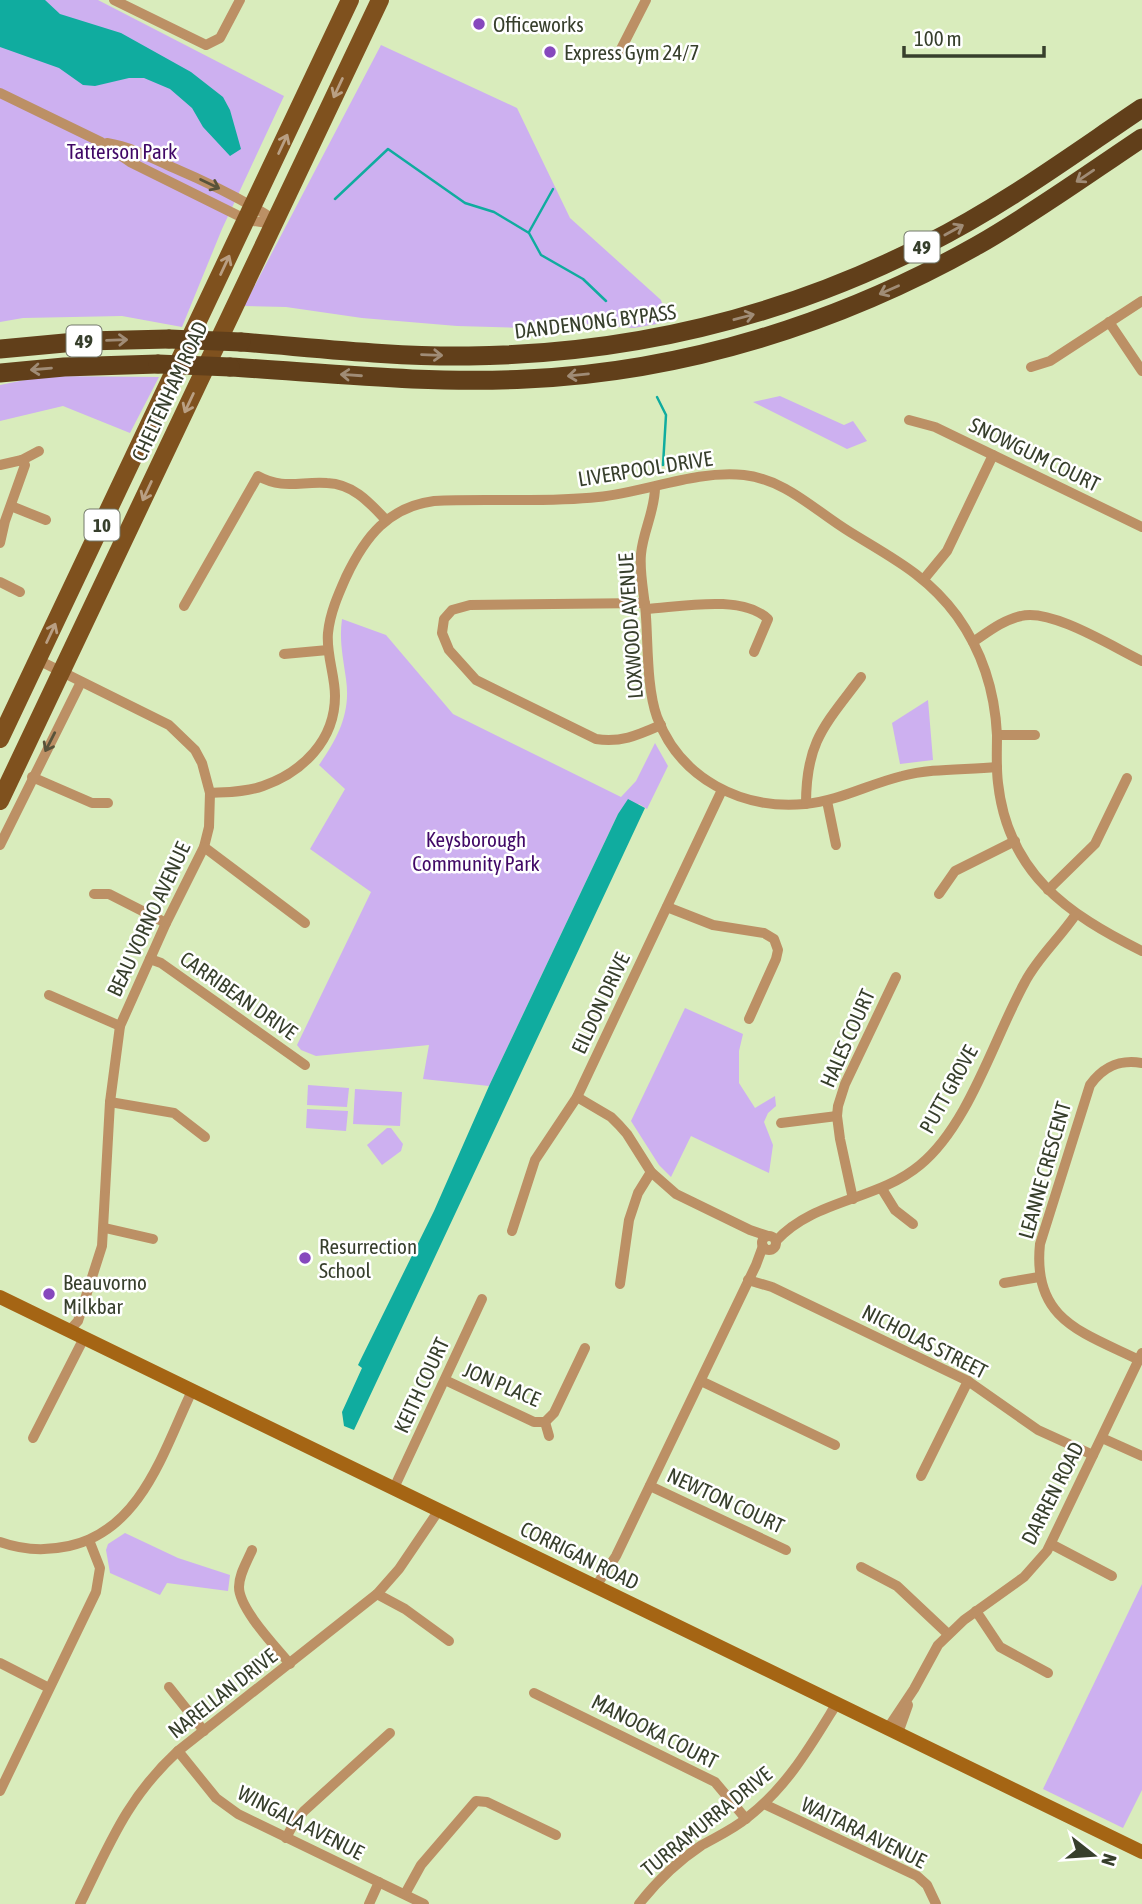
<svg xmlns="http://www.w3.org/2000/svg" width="1142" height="1904" font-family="'Asap Condensed',sans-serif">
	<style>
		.green { fill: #cdb0f0 }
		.water { fill: #10ac9f }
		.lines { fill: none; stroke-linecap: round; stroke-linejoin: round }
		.stream { stroke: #10ac9f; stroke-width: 2.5 }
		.street { stroke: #bc9065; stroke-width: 10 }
		.secondary { stroke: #a56514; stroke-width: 14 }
		.primary { stroke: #7f511e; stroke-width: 18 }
		.highway { stroke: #613f1a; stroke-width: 19 }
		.highway-bridge { stroke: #613f1a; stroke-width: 19 }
		.oneway { stroke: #b99f83 }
		.oneway2 { stroke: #a08c76 }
		.oneway3 { stroke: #58533a }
		.poi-dot { fill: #8648bd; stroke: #fff; stroke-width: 2.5 }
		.labels { text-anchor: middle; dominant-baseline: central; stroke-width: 5; stroke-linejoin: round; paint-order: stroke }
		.shield { fill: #fff; stroke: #73796b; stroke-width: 2 }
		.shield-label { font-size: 19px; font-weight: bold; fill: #373f2c }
		.poi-label { font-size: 21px; fill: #373f2c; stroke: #fff; text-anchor: start }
		.park-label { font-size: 21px; fill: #400866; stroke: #fff }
		.street-label { font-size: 21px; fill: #373f2c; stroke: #fff }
	</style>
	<rect width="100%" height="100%" fill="#d9ecbc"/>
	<!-- green -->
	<g class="green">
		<path d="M 0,0 L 98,0 L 284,96 L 222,229 L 182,327 L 122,316 L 23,318 L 0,322 Z"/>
		<path d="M 381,45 L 517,108 L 570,218 L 661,300 L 668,322 L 634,328 L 584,324 L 561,329 L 457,326 L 362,318 L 286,307 L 244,306 Z"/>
		<path d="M 44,376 L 159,377 L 130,433 L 63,406 L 0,421 L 0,385 Z"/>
		<path d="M 780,396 L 844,425 L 853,421 L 867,441 L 847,449 L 753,402 Z"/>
		<path d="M 342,619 L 386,635 L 453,714 L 621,797 L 636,781 L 655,743 L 668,766 L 647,809 L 639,804 L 618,814 L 489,1086 L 423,1079 L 429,1045 L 316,1056 L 301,1050 L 297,1045 L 371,892 L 310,849 L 345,789 L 319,765 C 338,738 351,713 346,679 C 343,657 339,640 342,619 Z"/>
		<path d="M 928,700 L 933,760 L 900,764 L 892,723 Z"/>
		<path d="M 685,1008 L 743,1034 L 739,1051 L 739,1083 L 755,1108 L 775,1096 L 776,1106 L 768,1113 L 764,1122 L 773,1145 L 769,1173 L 691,1136 L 671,1177 L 659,1165 L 631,1121 Z"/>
		<path d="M 308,1085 L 349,1088 L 347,1107 L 307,1105 Z"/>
		<path d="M 355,1089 L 402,1092 L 400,1126 L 353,1124 Z"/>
		<path d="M 307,1109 L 348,1111 L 346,1131 L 306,1128 Z"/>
		<path d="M 387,1128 L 391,1128 L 403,1144 L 401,1151 L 382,1165 L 367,1145 Z"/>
		<path d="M 125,1533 L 178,1558 L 230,1575 L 228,1591 L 167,1583 L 160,1595 L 110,1573 L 106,1550 L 108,1544 Z"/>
		<path d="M 1142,1584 L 1142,1790 L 1123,1828 L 1043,1789 Z"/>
	</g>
	<!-- water -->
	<g class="water">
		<path d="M 0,0 L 45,0 L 60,14 L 121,33 L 191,72 L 223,97 L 230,110 L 241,149 L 230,156 L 203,127 L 192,108 L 170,89 L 144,78 L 129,78 L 95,86 L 83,85 L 59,68 L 0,47 Z"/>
		<path d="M 628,799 L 645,808 L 354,1430 L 344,1426 L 342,1412 L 362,1368 L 358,1365 L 434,1211 L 489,1086 L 618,814 Z"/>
	</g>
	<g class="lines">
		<!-- stream -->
		<g class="stream">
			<path d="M 335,199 L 388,149 L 465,203 L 494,212 L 529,233 L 541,255 L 583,279 L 606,301"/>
			<path d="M 529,232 L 553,189"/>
			<path d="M 657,397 L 666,415 L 663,465"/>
		</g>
		<!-- street -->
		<g class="street">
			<path d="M 114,0 L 206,45 L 220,38 L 240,0"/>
			<path d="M 619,53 L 646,0"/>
			<path d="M 0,93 L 101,142 L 130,162 L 247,220 L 274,224"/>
			<path d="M 107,143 C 131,147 152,158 174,168 C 209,183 243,199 276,221"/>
			<path d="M 1109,322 L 1142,371"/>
			<path d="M 1031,367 L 1050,361 L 1142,301"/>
			<path d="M 909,420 L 935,427 L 1142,527"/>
			<path d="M 22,460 L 39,451"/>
			<path d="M 0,465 L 22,460 L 25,465 L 5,521 L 0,543"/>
			<path d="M 655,487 C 655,511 643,531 641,554 C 639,574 645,597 646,617 C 648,647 647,689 657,717 C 680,779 742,810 805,804 C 839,801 869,784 902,776 C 932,768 965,770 997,767"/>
			<path d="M 11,506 L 46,520"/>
			<path d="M 924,579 L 947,551 L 993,455"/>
			<path d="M 0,582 L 20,592"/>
			<path d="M 645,603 L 470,605 L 452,610 L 444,619 L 442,633 L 449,650 L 476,680 L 596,739 C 621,743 638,735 661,725"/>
			<path d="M 184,606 L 258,476 C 283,490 301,481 327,483 C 353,484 369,502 385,519"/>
			<path d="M 646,609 C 680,607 742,594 768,619 L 754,652"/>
			<path d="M 973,642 C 988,632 1003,620 1021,616 C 1051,608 1113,647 1142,661"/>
			<path d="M 284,654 L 328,650"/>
			<path d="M 38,660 L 169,725 L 195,750 L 202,763 L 210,793 L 209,827 L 204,847 L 166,923 L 120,1026 L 110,1102 L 102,1246 L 78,1321 L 69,1331"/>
			<path d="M 997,735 L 1035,735"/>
			<path d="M 32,777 L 92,803 L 108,803"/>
			<path d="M 210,793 C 227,792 247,792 263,786 C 303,772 335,740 335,696 C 335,675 326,654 328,633 C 330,613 338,595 346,577 C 365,537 388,507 434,501 C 489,498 544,503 598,497 C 647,492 695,470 744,475 C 787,480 815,511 850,532 C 892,558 927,575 957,616 C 982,651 995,693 997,735 C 997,751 996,767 998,783 C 1008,873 1067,914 1142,951"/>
			<path d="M 827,801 L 836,845"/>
			<path d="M 806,804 C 806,741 825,725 861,677"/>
			<path d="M 0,845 L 81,682"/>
			<path d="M 204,847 L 305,923"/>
			<path d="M 1048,890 L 1095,844 L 1127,778"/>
			<path d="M 94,894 L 109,894 L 166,923"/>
			<path d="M 939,894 L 955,871 L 1015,841"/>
			<path d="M 667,907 L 713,925 L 764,933 L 774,939 L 778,950 L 776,959 L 749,1019"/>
			<path d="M 150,959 L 161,963 L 305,1065"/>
			<path d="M 49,995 L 120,1026"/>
			<path d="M 577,1097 L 611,1117 L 619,1125 L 627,1134 L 651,1172 L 676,1194 L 750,1230 L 768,1236"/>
			<path d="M 110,1102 L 174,1113 L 205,1137"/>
			<path d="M 781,1123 L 837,1116"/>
			<path d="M 882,1189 L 895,1210 L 913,1224"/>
			<path d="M 853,1199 L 840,1139 L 837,1116 L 838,1106 L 845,1084 L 896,977"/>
			<path d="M 105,1228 L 153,1239"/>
			<path d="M 512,1231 L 535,1160 L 577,1097 L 722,790"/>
			<circle cx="769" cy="1243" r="7"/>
			<path d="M 776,1241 C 814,1199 877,1201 920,1165 C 969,1125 994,1038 1025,982 C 1038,957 1060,938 1076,914"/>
			<path d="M 748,1280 L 772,1287 L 968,1381 L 1038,1430 L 1093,1455"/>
			<path d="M 1004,1283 L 1039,1277"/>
			<path d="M 620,1284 L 629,1220 L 638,1193 L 651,1172"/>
			<path d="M 1139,1360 C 1082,1332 1032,1320 1040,1244 L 1090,1085 C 1103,1067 1119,1059 1142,1063"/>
			<path d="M 445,1380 L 534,1422 L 545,1422 L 554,1413 L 585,1348"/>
			<path d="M 701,1381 L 835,1445"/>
			<path d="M 545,1422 L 549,1436"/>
			<path d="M 33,1438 L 84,1338"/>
			<path d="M 1102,1438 L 1142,1456"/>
			<path d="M 921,1476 L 968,1381"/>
			<path d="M 650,1486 L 786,1550"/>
			<path d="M 394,1488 L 482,1299"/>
			<path d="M 0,1542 C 22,1550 46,1551 69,1546 C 142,1530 164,1449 192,1391"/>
			<path d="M 1051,1544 L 1112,1576"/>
			<path d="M 252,1550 C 247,1562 239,1574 239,1587 C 239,1609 276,1647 290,1664"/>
			<path d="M 861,1567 L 897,1586 L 948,1634"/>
			<path d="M 596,1586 L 616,1556 L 756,1265 L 763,1246"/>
			<path d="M 377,1594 L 405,1609 L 449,1641"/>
			<path d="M 976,1611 L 1000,1647 L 1048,1673"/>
			<path d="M 0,1663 L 49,1688"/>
			<path d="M 169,1687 L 204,1731"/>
			<path d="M 534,1693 L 715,1782 L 746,1819"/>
			<path d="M 888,1728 L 914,1689 L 938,1645 L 964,1620 L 1024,1577 L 1047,1551 L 1142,1353"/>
			<path d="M 898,1733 L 908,1705"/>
			<path d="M 178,1751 L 216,1798 L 238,1814 L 424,1904"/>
			<path d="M 0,1791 L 96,1592 L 100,1568 L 89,1540"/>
			<path d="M 764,1804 L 917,1876 L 927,1885 L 936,1904"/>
			<path d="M 286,1838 L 294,1823 L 304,1811 L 390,1733"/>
			<path d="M 405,1894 L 421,1865 L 476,1801 L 487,1802 L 556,1835"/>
			<path d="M 80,1904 C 110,1843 127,1798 178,1751 L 377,1594 L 399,1569 L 439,1510"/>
			<path d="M 369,1904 L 379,1882"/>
			<path d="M 639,1904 C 657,1881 678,1861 702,1845 C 718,1836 734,1829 748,1817 C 788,1786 811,1745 837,1703"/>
		</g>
		<!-- secondary -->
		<path class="secondary" d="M 0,1297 L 1142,1852"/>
		<!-- primary -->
		<g class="primary">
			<path d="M 0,739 L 350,0"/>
			<path d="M 0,801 L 380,0"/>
		</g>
		<!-- highway -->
		<g class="highway">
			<path d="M 241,342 C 317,348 393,357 469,356 C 630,354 784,317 927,244 C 1003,206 1072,155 1142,108"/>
			<path d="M 0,349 L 86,341 L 169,339"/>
			<path d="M 230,367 C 328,373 427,384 526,379 C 684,372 840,323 978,245 C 1034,213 1088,174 1142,138"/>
			<path d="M 0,373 L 64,367 L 158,364"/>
		</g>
		<!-- highway-bridge -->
		<g class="highway-bridge">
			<path d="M 169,339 L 241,342"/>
			<path d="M 158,364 L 230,367"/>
		</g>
	</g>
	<!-- one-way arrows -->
	<defs><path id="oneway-shaft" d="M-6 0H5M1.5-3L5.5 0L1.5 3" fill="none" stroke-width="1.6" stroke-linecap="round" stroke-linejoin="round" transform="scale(1.75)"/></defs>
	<g class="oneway">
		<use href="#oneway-shaft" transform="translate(338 88) rotate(115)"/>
		<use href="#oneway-shaft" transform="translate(283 144) rotate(-65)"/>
		<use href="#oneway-shaft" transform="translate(225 265) rotate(-65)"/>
		<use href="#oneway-shaft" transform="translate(189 403) rotate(115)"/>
		<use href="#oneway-shaft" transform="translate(147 491) rotate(115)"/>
		<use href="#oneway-shaft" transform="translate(51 633) rotate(-65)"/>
	</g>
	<g class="oneway2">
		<use href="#oneway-shaft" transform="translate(1085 176) rotate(146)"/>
		<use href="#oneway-shaft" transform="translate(954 230) rotate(-29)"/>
		<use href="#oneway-shaft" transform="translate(889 290) rotate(156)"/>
		<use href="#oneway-shaft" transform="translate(744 317) rotate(-15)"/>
		<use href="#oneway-shaft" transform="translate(117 340) rotate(-2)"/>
		<use href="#oneway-shaft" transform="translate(432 355) rotate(2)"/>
		<use href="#oneway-shaft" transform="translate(41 369) rotate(175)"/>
		<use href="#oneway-shaft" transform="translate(351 375) rotate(-176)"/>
		<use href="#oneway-shaft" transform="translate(578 375) rotate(174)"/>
	</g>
	<g class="oneway3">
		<use href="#oneway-shaft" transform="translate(210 184) rotate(26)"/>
		<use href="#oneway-shaft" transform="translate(50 742) rotate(117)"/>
	</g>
	<!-- markers -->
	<g class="poi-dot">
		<circle cx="479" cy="24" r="7"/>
		<circle cx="550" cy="52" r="7"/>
		<circle cx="305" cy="1258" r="7"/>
		<circle cx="49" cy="1294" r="7"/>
	</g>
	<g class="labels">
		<!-- shield labels -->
		<g class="shield">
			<rect x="904.5" y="231.5" width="35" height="31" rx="5"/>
			<rect x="66.5" y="325.5" width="35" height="31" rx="5"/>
			<rect x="84.5" y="509.5" width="35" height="31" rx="5"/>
		</g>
		<g class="shield-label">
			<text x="922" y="247">49</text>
			<text x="84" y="341">49</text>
			<text x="102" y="525">10</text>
		</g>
		<!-- poi labels -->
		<g class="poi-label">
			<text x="493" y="24">Officeworks</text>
			<text x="564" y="52">Express Gym 24/7</text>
			<text x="319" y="1246">Resurrection<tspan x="319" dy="24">School</tspan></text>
			<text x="63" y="1282">Beauvorno<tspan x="63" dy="24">Milkbar</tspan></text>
		</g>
		<!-- park labels -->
		<g class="park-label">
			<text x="122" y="151">Tatterson Park</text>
			<text x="476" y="839">Keysborough<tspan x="476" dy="24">Community Park</tspan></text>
		</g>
		<!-- street labels -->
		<g class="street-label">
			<text transform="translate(595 321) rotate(-7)">DANDENONG BYPASS</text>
			<text transform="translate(169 391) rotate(-65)">CHELTENHAM ROAD</text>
			<text transform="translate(1035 454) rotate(26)">SNOWGUM COURT</text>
			<text transform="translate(645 468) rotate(-9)">LIVERPOOL DRIVE</text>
			<text transform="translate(630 626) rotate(-94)">LOXWOOD AVENUE</text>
			<text transform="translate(148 919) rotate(-65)">BEAU VORNO AVENUE</text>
			<text transform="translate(239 995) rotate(35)">CARRIBEAN DRIVE</text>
			<text transform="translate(600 1003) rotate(-65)">EILDON DRIVE</text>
			<text transform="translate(847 1038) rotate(-66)">HALES COURT</text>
			<text transform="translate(948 1089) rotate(-61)">PUTT GROVE</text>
			<text transform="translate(1044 1170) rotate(-74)">LEANNE CRESCENT</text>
			<text transform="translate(925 1341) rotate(27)">NICHOLAS STREET</text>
			<text transform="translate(502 1384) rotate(23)">JON PLACE</text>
			<text transform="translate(421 1385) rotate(-65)">KEITH COURT</text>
			<text transform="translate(1052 1493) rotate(-63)">DARREN ROAD</text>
			<text transform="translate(726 1500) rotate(25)">NEWTON COURT</text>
			<text transform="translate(580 1555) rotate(26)">CORRIGAN ROAD</text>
			<text transform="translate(222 1693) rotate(-38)">NARELLAN DRIVE</text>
			<text transform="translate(655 1731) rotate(27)">MANOOKA COURT</text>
			<text transform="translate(706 1821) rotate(-39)">TURRAMURRA DRIVE</text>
			<text transform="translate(301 1822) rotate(27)">WINGALA AVENUE</text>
			<text transform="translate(864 1832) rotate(26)">WAITARA AVENUE</text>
		</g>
	</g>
	<!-- north arrow -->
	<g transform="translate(1093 1855) rotate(107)" stroke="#ffffff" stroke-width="5" paint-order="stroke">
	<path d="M0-5L12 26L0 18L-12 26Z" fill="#373f2c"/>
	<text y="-10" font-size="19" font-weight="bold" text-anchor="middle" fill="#373f2c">N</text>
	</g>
	<!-- scale -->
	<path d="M904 46v10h140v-10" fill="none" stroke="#373f2c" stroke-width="3.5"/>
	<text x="914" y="46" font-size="21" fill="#373f2c" stroke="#ffffff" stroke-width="5" paint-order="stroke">100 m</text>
</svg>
